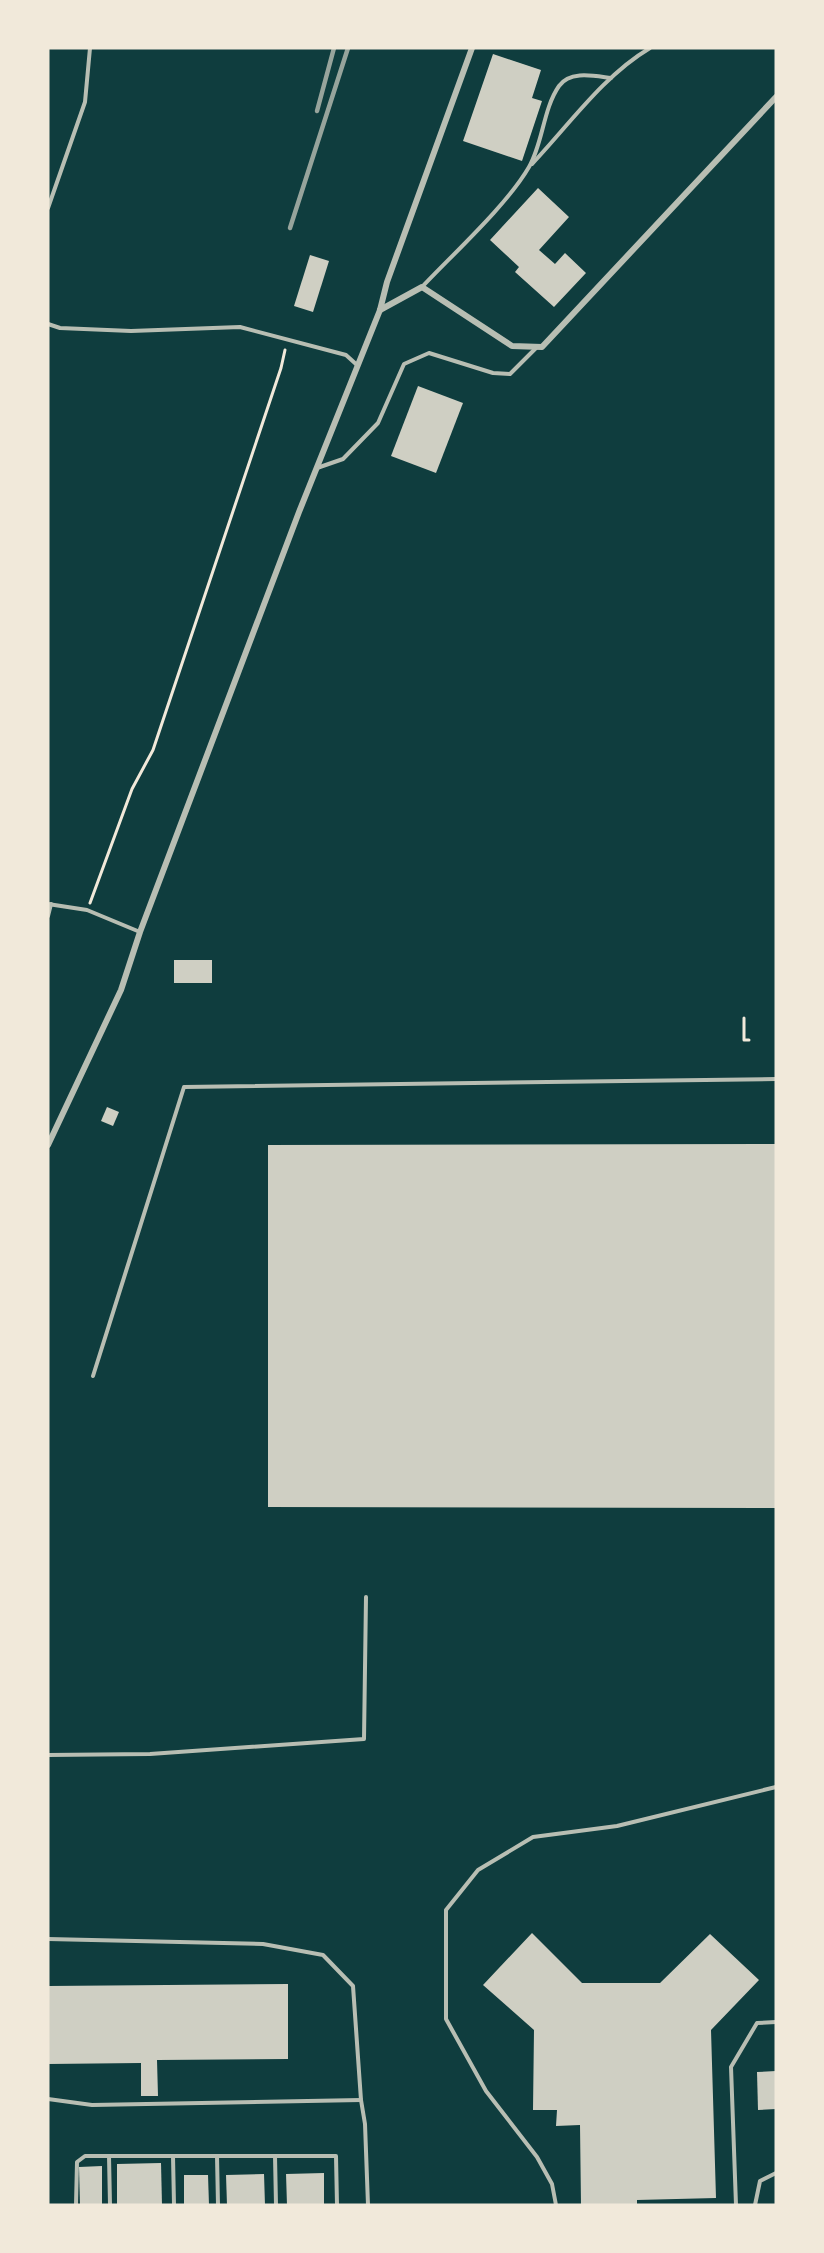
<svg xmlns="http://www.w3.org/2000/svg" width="824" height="2253" font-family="Ubuntu,sans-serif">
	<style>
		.building { fill: #cfcfc3 }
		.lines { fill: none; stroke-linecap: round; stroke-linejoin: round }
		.path { stroke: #f1e9da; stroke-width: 3 }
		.service { stroke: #b8beb3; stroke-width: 4 }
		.minor { stroke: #b8beb3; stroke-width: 6 }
		.rail { stroke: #97a49c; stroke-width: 4.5 }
	</style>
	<rect width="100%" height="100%" fill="#0f3d3e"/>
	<!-- building -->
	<g class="building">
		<path d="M 493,54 L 541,70 L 532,98 L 542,101 L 522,161 L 463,141 Z"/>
		<path d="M 538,188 L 569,217 L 539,250 L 555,264 L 565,253 L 586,273 L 554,307 L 515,272 L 519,267 L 490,240 Z"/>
		<path d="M 310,255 L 329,261 L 313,312 L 294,306 Z"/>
		<path d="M 418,386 L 463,403 L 436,473 L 391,456 Z"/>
		<rect x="174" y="960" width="38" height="23"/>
		<path d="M 107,1107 L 119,1112 L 113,1126 L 101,1121 Z"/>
		<path d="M 776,1144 L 776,1508 L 268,1507 L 268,1145 Z"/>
		<path d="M 532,1933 L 582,1983 L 660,1983 L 710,1934 L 759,1980 L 711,2030 L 716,2198 L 637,2200 L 637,2205 L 581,2205 L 580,2125 L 556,2126 L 557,2110 L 533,2110 L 534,2030 L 483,1985 Z"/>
		<path d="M 288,1984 L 288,2059 L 157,2060 L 158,2096 L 141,2096 L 141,2063 L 48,2064 L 48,1986 Z"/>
		<path d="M 776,2071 L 776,2109 L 758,2110 L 757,2072 Z"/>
		<path d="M 161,2163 L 162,2205 L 117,2205 L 117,2164 Z"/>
		<path d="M 102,2166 L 102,2205 L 80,2205 L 79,2167 Z"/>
		<path d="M 324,2173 L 324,2205 L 287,2205 L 286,2174 Z"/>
		<path d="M 264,2174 L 265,2205 L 227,2205 L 226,2175 Z"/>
		<path d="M 184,2175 L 208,2175 L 209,2205 L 184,2205 Z"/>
	</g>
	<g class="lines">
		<!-- path -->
		<g class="path">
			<path d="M 90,903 L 132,789 L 153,750 L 281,368 L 285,350"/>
			<path d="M 744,1018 L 744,1040 L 749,1040"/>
		</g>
		<!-- service -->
		<g class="service">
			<path d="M 532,164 C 569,125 603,76 650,48"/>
			<path d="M 48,208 L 85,102 L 90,48"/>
			<path d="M 422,287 C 453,254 507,205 529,167 C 543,143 543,109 559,86 C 570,70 595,76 611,78"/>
			<path d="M 48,324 L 60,328 L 131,331 L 240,327 L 346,355 L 357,365"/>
			<path d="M 317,468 L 343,459 L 378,423 L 404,364 L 429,353 L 493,373 L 510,374 L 536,348"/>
			<path d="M 48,904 L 87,910 L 140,932"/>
			<path d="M 48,916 L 51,904"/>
			<path d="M 93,1376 L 184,1087 L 776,1079"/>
			<path d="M 48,1755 L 150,1754 L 364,1739 L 366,1597"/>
			<path d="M 48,1939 L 263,1944 L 323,1955 L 353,1986 L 361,2100 L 365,2124 L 368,2205"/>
			<path d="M 48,2099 L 92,2105 L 361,2100"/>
			<path d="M 109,2156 L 110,2205"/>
			<path d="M 173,2156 L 174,2205"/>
			<path d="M 217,2156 L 218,2205"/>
			<path d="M 275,2156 L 276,2205"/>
			<path d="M 76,2205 L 77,2162 L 85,2156 L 336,2156 L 337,2205"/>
			<path d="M 556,2205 L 552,2184 L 537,2157 L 486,2091 L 446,2019 L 446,1910 L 478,1870 L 533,1837 L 617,1826 L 776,1787"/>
			<path d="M 736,2205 L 731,2067 L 757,2023 L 776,2022"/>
			<path d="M 755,2205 L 760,2181 L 776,2173"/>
		</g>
		<!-- minor -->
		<g class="minor">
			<path d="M 380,310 L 422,287 L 512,346 L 542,347 L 776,97"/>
			<path d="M 48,1145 L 121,990 L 140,932 L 299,512 L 380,310 L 387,282 L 472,48"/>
		</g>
		<!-- rail -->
		<g class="rail">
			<path d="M 317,111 L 334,48"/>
			<path d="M 290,228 L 348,48"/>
		</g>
	</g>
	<!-- border -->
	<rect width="824" height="2253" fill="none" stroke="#f1e9da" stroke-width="99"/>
</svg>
